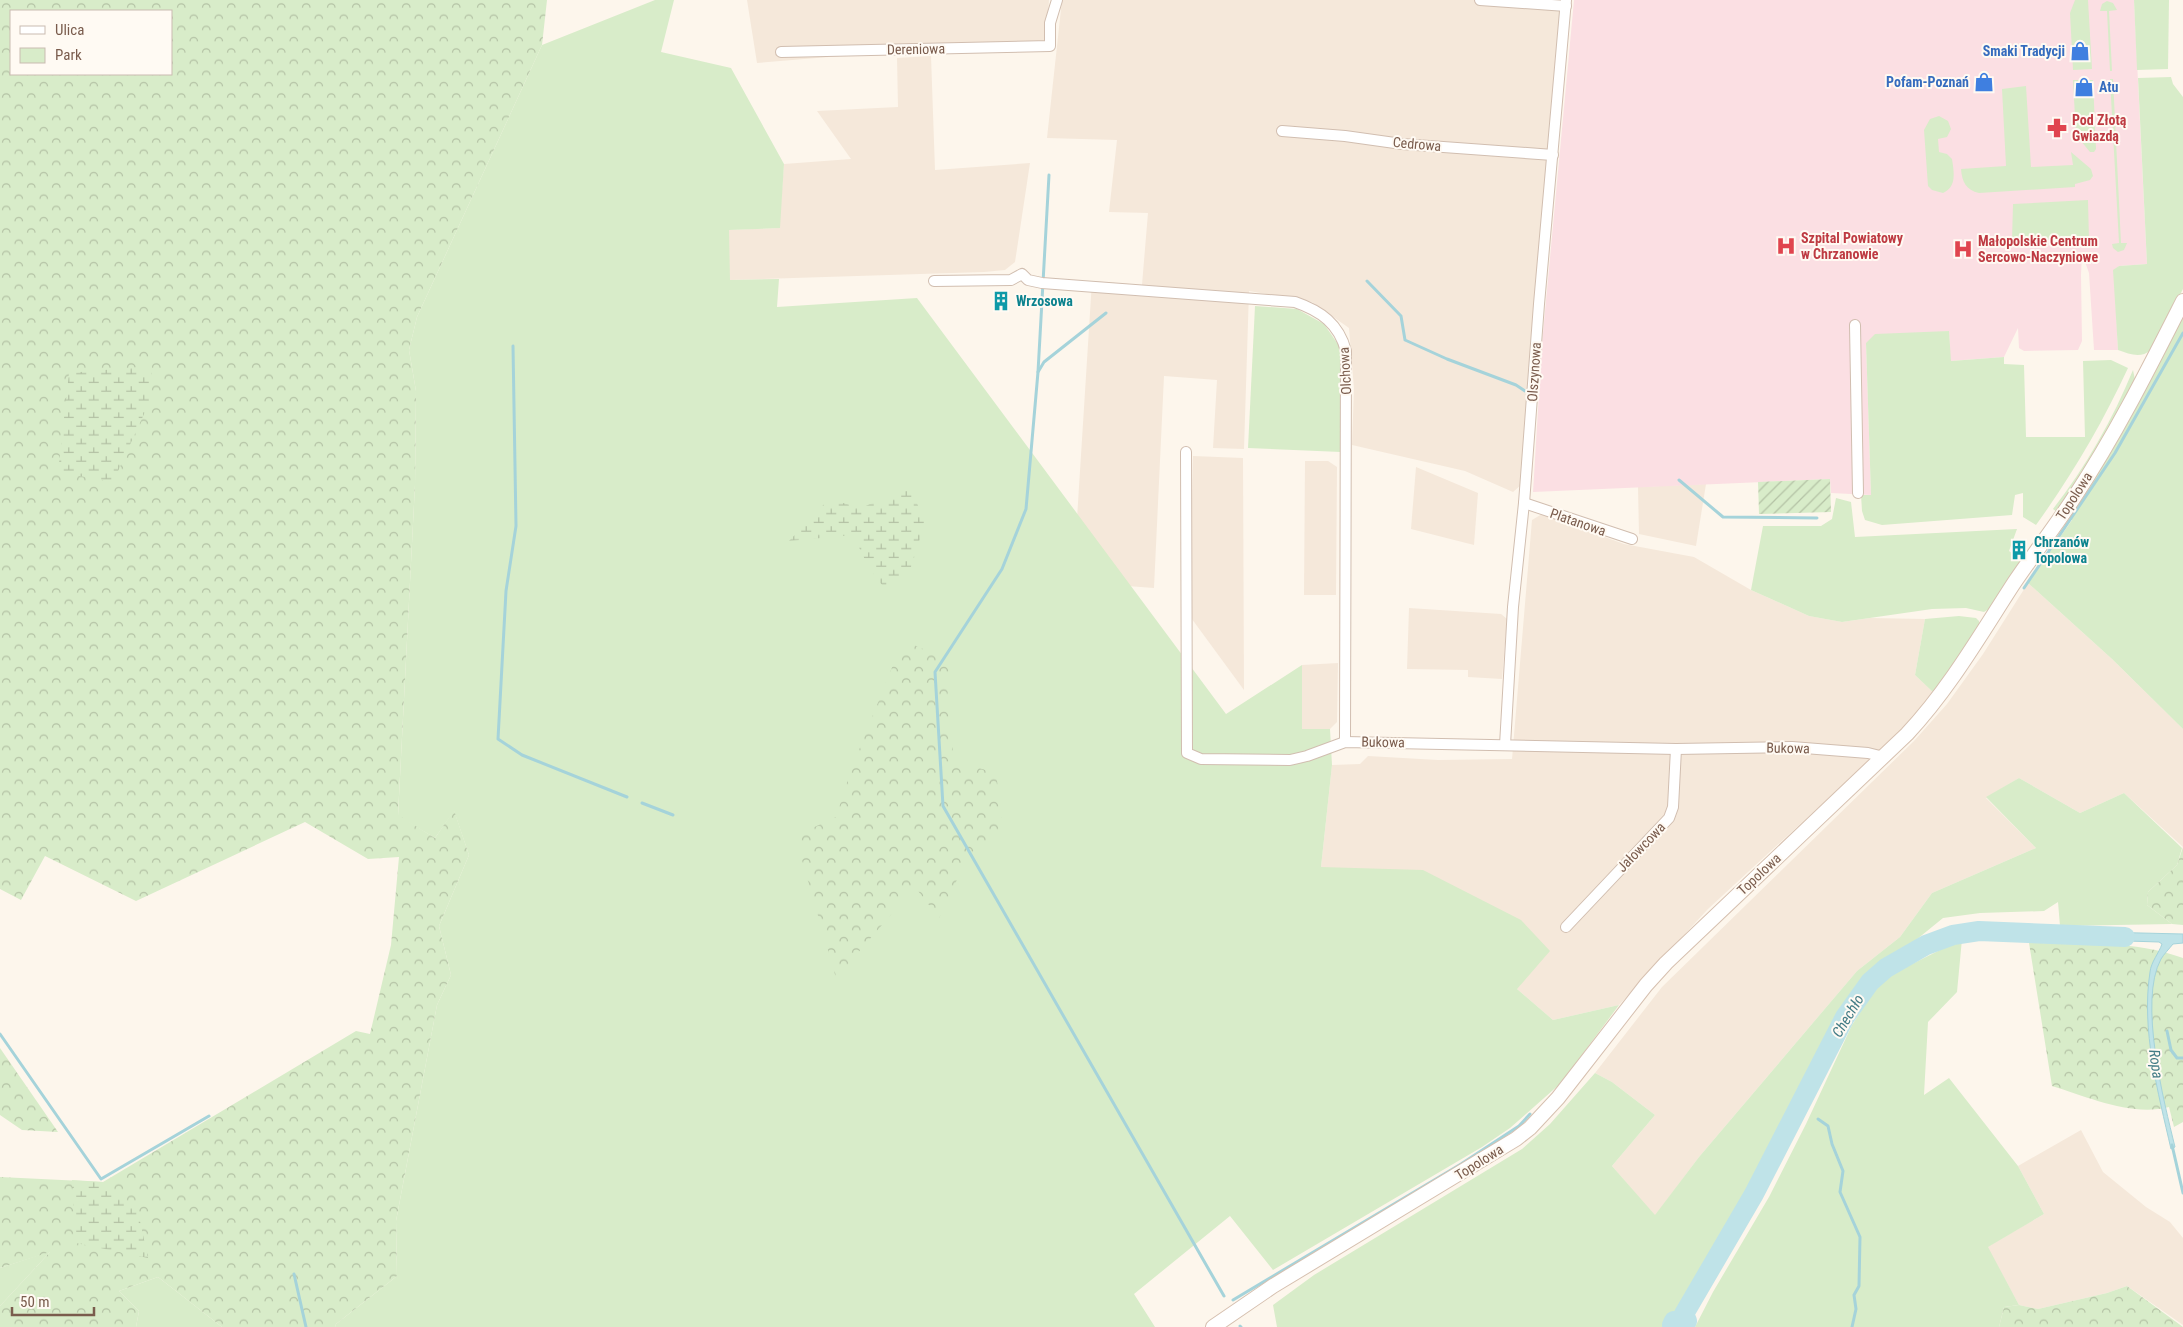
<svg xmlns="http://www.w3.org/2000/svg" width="2183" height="1327" font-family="'Roboto Condensed',sans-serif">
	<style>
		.residential { fill: #f5e8da }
		.medical { fill: #fbdfe3 }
		.green { fill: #d8ecc9 }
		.forest { fill: url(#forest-crowns); fill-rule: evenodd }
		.wetland { fill: url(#wetland-marsh) }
		.garden { fill: url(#garden-furrows) }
		.water { fill: #bfe3e8; stroke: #a5d3da }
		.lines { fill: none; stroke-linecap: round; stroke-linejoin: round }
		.stream { stroke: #a5d3da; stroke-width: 3 }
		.river { stroke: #bfe3e8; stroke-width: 20 }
		.street-casing { stroke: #d1beb0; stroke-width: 12 }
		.secondary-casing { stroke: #d6c0b0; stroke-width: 16 }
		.street { stroke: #fff; stroke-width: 10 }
		.secondary { stroke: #fff; stroke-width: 14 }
		.labels { text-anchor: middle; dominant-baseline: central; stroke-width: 4; stroke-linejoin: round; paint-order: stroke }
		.street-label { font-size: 14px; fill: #7a5c4d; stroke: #fffaf3 }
		.shop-label { font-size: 14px; font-weight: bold; fill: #366cbe; stroke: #fffaf3; text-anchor: end }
		.health-label { font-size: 14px; font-weight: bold; fill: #be3a42; stroke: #fffaf3; text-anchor: start }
		.culture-label { font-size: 14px; font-weight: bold; fill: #0d838f; stroke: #fffaf3; text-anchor: start }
		.water-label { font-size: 15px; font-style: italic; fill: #437c86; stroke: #fffaf3 }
	</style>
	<defs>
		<pattern id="forest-crowns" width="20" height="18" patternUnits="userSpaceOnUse" patternTransform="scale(1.25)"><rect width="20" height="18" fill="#d8ecc9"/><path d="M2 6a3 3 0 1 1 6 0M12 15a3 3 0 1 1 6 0" fill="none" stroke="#b4c2a5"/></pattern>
		<pattern id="wetland-marsh" width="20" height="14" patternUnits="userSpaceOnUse" patternTransform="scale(1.25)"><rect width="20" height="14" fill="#d8ecc9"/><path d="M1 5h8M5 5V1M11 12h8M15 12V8" fill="none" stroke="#b4c2a5"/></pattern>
		<pattern id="garden-furrows" width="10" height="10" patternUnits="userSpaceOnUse" patternTransform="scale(1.25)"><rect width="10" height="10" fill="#d8ecc9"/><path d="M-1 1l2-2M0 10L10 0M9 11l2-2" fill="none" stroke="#b4c2a5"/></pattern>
	</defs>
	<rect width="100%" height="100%" fill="#fdf6ec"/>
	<!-- residential -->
	<g class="residential">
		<path d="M 747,0 L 1049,0 L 1046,49 L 865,54 L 757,63 Z"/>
		<path d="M 1062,0 L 1562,0 L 1521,485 L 1513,492 L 1465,471 L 1352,445 L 1354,388 L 1349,328 L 1312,302 L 1249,291 L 1244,449 L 1213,448 L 1217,380 L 1164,376 L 1154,588 L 1073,582 L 1092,281 L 1142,285 L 1148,213 L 1109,212 L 1117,140 L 1047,138 Z"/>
		<path d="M 931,56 L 935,170 L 1030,163 L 1015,262 L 1005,270 L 984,272 L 729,280 L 729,230 L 779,228 L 784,164 L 851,159 L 817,111 L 898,107 L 897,58 Z"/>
		<path d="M 1193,456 L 1243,458 L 1244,690 L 1189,615 Z"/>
		<path d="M 1305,461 L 1328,461 L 1337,467 L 1336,595 L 1304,595 Z"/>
		<path d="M 1416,467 L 1478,493 L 1474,545 L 1411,529 Z"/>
		<path d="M 1706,484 L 1696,546 L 1639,534 L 1638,487 Z"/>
		<path d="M 1542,514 L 1624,544 L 1694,557 L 1751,590 L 1809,616 L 1842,622 L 1870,618 L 1925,619 L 1915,675 L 1935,694 L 1902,730 L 1708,909 L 1619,1005 L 1553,1020 L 1517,989 L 1321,867 L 1332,765 L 1360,764 L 1368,756 L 1438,760 L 1512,759 L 1532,520 Z"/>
		<path d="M 2028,583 L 2112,659 L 2183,729 L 2183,847 L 2124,793 L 2080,813 L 2019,778 L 1986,798 L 2036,848 L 1932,893 L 1900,937 L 1857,971 L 1699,1157 L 1655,1216 L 1612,1166 L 1655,1115 L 1612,1082 L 1595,1073 L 1662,987 L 1914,741 L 1947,704 L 1983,654 Z"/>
		<path d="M 1409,608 L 1501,614 L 1507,619 L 1502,679 L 1468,677 L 1468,670 L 1407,669 Z"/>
		<path d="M 1338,663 L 1337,722 L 1330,729 L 1302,730 L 1302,665 Z"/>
		<path d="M 2081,1130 L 2103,1172 L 2146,1207 L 2170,1222 L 2183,1238 L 2183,1325 L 2127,1286 L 2107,1293 L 2038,1309 L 2019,1305 L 1987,1247 L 2044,1214 L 2018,1166 Z"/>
	</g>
	<!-- medical -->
	<path class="medical" d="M 1574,0 L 2134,0 L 2147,264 L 2119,266 L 2114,270 L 2118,350 L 2094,350 L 2089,273 L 2082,253 L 2081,275 L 2082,341 L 2078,350 L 2024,351 L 2019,348 L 2018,328 L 2004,357 L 1950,361 L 1949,331 L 1866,343 L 1871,495 L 1831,493 L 1830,479 L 1533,492 L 1542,344 Z"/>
	<!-- green -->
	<g class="green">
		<path d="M 655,0 L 674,0 L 661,52 L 731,68 L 784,164 L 780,228 L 729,230 L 730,280 L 779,279 L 777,307 L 917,298 L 1226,714 L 1302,665 L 1302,729 L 1330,729 L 1332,765 L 1321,867 L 1423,870 L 1521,920 L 1550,951 L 1517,989 L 1553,1020 L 1619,1005 L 1561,1083 L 1510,1128 L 1482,1147 L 1273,1270 L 1230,1216 L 1134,1294 L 1155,1327 L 335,1327 L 336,1324 L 397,1276 L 396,1221 L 437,1005 L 451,975 L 439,926 L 469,855 L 454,811 L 435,838 L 398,816 L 415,485 L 416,391 L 409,350 L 417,317 L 542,45 Z"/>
		<path d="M 2075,0 L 2088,0 L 2092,69 L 2073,70 L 2070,13 Z"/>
		<path d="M 2134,0 L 2169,0 L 2168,69 L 2137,70 Z"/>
		<path d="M 2107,1 L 2113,3 L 2117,10 L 2109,11 L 2112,71 L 2110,71 L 2107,11 L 2100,11 L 2102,4 Z"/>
		<path d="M 2171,77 L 2173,84 L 2183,97 L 2183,289 L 2151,350 C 2140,359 2130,354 2118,350 L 2113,270 L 2119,266 L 2147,264 L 2138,78 Z"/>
		<path d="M 2110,79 L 2113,79 L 2121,243 L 2127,243 L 2124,250 L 2118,252 L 2113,248 L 2112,244 L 2119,243 Z"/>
		<path d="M 2073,80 L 2093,80 L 2096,149 L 2094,152 L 2090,152 L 2076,135 Z"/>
		<path d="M 2026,86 L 2031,167 L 2073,165 L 2071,152 L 2091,169 L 2093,176 L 2090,180 L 2075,184 L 2075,187 L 1979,193 C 1966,190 1962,182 1961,169 L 2006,166 L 2002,89 Z"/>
		<path d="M 1939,116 L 1948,121 L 1951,129 L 1947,137 L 1938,139 L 1939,152 L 1947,154 L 1952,159 C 1954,172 1957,187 1943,193 L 1932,190 L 1928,186 L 1924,130 L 1930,119 Z"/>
		<path d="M 2088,200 L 2089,240 L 2012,240 L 2013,204 Z"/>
		<path d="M 1255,306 L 1297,309 L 1324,324 L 1342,350 L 1341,452 L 1248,448 Z"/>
		<path d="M 2183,317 L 2183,729 L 2112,659 L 2028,583 L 2072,520 L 2068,517 L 2081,500 L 2123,430 Z"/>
		<path d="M 1949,331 L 1951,361 L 2004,357 L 2004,364 L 2024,365 L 2026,437 L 2085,437 L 2083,361 L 2111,360 L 2128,368 C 2102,424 2072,475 2036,525 L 2023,517 L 2023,493 L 2015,495 L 2012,515 L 1882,525 L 1865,520 L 1862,511 L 1861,495 L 1871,495 L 1866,343 L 1875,334 Z"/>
		<path d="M 2133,370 L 2135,380 L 2114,423 L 2057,512 L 2053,509 C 2085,468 2113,419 2133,370 Z"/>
		<path d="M 1836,498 L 1851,502 L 1855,537 L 2017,529 L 2009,551 L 2022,560 L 1992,607 L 1984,612 L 1966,608 L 1932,609 L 1842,622 L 1809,616 L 1751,590 L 1763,526 L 1821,526 L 1832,519 Z"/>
		<path d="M 1959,616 L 1976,618 L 1979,621 L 1979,628 L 1935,694 L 1915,675 L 1925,619 Z"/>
		<path d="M 2019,778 L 2080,813 L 2124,793 L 2182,848 L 2177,865 L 2148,892 L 2147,905 L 2172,924 L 2060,926 L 2058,902 L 2044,911 L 1980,913 L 1943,918 L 1862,984 L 1840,1018 L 1756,1181 L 1673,1327 L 1277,1327 L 1273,1305 L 1314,1275 L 1522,1149 L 1550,1124 L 1595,1073 L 1612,1082 L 1655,1115 L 1612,1166 L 1655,1215 L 1699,1157 L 1857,971 L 1900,937 L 1932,893 L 2036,848 L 1986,797 Z"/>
		<path d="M 1962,939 L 1957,992 L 1928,1022 L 1924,1095 L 1949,1078 L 2018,1166 L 2044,1214 L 1988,1247 L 2019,1305 L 2004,1307 L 1999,1327 L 1695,1327 L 1713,1292 L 1769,1197 L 1806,1124 L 1852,1025 L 1882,979 Z"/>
		<path d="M 51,1251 L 0,1306 L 0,1268 Z"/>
		<path d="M 158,1277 L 222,1327 L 136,1327 L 139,1311 L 119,1291 Z"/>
	</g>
	<!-- forest -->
	<g class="forest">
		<path d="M 0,0 L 547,0 L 542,45 L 417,317 L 409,350 L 416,391 L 415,485 L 398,815 L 435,838 L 454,810 L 469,855 L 439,926 L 451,975 L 437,1005 L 396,1221 L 397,1276 L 336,1324 L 335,1327 L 222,1327 L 158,1277 L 119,1291 L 139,1311 L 136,1327 L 0,1327 L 0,1306 L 50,1252 L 0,1268 L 0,1177 L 103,1182 L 356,1031 L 370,1034 L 391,945 L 399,857 L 368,859 L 305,822 L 136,901 L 45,856 L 21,900 L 0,889 ZM 11,11 L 171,11 L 171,74 L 11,74 Z"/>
		<path d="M 903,640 L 950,661 L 947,702 L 954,761 L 996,773 L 1004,833 L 963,867 L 939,918 L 915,887 L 836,978 L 795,836 L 836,817 L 851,770 Z"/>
		<path d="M 2183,847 L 2183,925 L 2172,924 L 2147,905 L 2148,892 L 2177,865 Z"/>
		<path d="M 2029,943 C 2081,944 2133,940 2183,958 L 2183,1122 L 2174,1127 L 2169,1107 C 2132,1117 2088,1097 2052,1086 Z"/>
		<path d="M 0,1048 L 58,1132 L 22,1130 L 0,1115 Z"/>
		<path d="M 2127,1286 L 2183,1327 L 1999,1327 L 2004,1307 L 2019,1305 L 2038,1309 L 2107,1293 Z"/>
	</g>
	<!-- wetland -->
	<g class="wetland">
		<path d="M 152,366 L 149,403 L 113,482 L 58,472 L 69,373 Z"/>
		<path d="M 910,487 L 925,522 L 909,574 L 886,590 L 869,568 L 853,535 L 789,541 L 829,499 L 861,508 Z"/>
		<path d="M 72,1180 L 103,1182 L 138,1212 L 148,1258 L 76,1243 Z"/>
	</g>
	<!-- garden -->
	<path class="garden" d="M 1830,479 L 1831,512 L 1759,514 L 1758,482 Z"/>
	<!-- water -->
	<path class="water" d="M 2099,932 L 2183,934 L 2183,943 L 2173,944 C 2169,949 2164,954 2161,959 C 2138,1001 2164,1102 2175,1147 L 2171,1149 C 2158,1092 2141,1030 2150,972 C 2151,962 2159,953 2162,944 L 2159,942 L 2097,940 Z"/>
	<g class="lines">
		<!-- stream -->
		<g class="stream">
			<path d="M 1367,281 L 1401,316 L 1405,340 L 1447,359 L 1516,385 L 1525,391"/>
			<path d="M 1106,313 L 1044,362 L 1038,372 L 1026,509 L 1002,569 L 935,672 L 943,806 L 1224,1296"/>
			<path d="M 513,346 L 516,526 L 506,591 L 498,739 L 522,755 L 627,797"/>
			<path d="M 1038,372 L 1049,175"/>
			<path d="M 1679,480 L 1723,517 L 1817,518"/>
			<path d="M 2024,588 L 2115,453 L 2183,333"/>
			<path d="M 642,803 L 673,815"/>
			<path d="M 2167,1031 L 2171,1050 L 2177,1058 L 2183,1058"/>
			<path d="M 0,1034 L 101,1179 L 209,1116"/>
			<path d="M 1809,1080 L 1811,1083"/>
			<path d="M 1810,1085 L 1814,1090"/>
			<path d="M 1818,1119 L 1828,1126 L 1832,1144 L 1843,1171 L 1840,1192 L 1860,1237 L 1859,1286 L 1854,1295 L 1856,1309 L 1852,1327"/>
			<path d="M 2172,1145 L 2183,1193"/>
			<path d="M 294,1274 L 306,1327"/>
			<path d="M 1233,1300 L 1461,1164 L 1519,1126 L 1530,1114"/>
			<path d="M 1240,1326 L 1241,1327"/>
		</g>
		<!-- river -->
		<path class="river" d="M 1675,1327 L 1672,1325 L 1674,1321 L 1684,1323 L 1687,1321 L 1684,1314 L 1754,1194 L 1845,1017 L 1870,982 L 1886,968 L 1926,945 L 1953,935 L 1979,931 L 2125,937"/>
		<defs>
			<g id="street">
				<path d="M 1480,0 L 1566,6"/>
				<path d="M 781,52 L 1050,46 L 1050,23 L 1057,0"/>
				<path d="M 1282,131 L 1345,136 L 1402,144 L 1553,155"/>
				<path d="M 934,281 L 1011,280 L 1022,274 L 1028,280 L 1042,283 L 1295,302 C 1321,311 1339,324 1346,351 L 1345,742"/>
				<path d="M 1855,325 L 1858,493"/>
				<path d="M 1186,452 L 1187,753 L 1201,759 L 1290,760 L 1307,756 L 1345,742 L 1676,749 L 1792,747 L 1868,753 L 1884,757"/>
				<path d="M 1524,503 L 1632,539"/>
				<path d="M 1505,745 L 1513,607 L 1524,503 L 1539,304 L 1566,0"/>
				<path d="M 1566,927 L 1669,818 L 1673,807 L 1676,749"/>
			</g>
			<path id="secondary" d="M 1213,1327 L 1273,1286 L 1516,1139 L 1530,1128 L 1558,1098 L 1646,985 L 1666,963 L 1907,734 C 1949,689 1979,637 2012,586 C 2032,556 2055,527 2075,496 C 2116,434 2149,368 2183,301"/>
		</defs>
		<!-- street casing -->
		<use href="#street" class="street-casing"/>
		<!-- secondary casing -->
		<use href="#secondary" class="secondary-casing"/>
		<!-- street -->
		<use href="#street" class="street"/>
		<!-- secondary -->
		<use href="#secondary" class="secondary"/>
	</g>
	<!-- icons -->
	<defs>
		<symbol id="shop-bare" viewBox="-9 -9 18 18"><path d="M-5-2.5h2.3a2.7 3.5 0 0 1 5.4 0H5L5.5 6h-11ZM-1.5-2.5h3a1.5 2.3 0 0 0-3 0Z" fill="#3f7fe0" stroke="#fffaf3" stroke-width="2.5" paint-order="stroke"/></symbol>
		<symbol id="pharmacy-bare" viewBox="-9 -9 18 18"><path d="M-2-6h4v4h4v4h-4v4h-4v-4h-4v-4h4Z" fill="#e0444e" stroke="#fffaf3" stroke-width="2.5" paint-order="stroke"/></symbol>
		<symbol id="hospital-bare" viewBox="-9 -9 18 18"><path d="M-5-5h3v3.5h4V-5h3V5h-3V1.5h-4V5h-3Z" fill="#e0444e" stroke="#fffaf3" stroke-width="2.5" paint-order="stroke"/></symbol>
		<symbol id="building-bare" viewBox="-9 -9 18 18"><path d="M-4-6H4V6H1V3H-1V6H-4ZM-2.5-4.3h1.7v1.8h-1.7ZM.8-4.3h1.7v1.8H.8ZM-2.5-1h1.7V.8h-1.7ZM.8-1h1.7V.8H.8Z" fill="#0f9aa8" stroke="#fffaf3" stroke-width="2.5" paint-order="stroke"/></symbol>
	</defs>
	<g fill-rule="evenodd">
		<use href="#shop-bare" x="2066" y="37" width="28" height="28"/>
		<use href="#shop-bare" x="1970" y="68" width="28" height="28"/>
		<use href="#shop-bare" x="2070" y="73" width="28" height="28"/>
		<use href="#pharmacy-bare" x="2043" y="114" width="28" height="28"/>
		<use href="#hospital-bare" x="1772" y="232" width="28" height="28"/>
		<use href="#hospital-bare" x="1949" y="235" width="28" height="28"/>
		<use href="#building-bare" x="987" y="287" width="28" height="28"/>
		<use href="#building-bare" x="2005" y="536" width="28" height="28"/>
	</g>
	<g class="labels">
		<!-- street labels -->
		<g class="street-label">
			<text transform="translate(916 49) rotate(-1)">Dereniowa</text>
			<text transform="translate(1417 144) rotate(5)">Cedrowa</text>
			<text transform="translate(1345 371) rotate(-93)">Olchowa</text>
			<text transform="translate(1534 372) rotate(-86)">Olszynowa</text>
			<text transform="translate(2074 496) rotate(-57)">Topolowa</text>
			<text transform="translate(1578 522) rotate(19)">Platanowa</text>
			<text transform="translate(1383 742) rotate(1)">Bukowa</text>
			<text transform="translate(1788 748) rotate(1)">Bukowa</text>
			<text transform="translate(1641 847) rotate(-46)">Jałowcowa</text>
			<text transform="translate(1759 874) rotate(-43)">Topolowa</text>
			<text transform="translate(1479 1162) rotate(-32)">Topolowa</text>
		</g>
		<!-- shop labels -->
		<g class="shop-label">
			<text x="2065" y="51">Smaki Tradycji</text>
			<text x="1969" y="82">Pofam-Poznań</text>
			<text x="2099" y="87" text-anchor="start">Atu</text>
		</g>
		<!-- health labels -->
		<g class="health-label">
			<text x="2072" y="120">Pod Złotą<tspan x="2072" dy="16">Gwiazdą</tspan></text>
			<text x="1801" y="238">Szpital Powiatowy<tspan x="1801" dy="16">w Chrzanowie</tspan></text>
			<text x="1978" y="241">Małopolskie Centrum<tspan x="1978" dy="16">Sercowo-Naczyniowe</tspan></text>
		</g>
		<!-- culture labels -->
		<g class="culture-label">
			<text x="1016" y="301">Wrzosowa</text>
			<text x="2034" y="542">Chrzanów<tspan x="2034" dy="16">Topolowa</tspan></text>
		</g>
		<!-- water labels -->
		<g class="water-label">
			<text transform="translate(1848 1016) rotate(-59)">Chechło</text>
			<text transform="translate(2156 1064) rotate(82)">Ropa</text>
		</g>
	</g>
	<!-- legend -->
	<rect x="10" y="10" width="162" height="65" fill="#fffaf3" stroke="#cabbb1"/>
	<rect x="20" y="26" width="25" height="8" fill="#ffffff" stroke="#cabbb1"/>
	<text x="55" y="35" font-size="15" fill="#7a5c4d">Ulica</text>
	<rect x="20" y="48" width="25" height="15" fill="#d8ecc9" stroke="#cabbb1"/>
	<text x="55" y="60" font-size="15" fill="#7a5c4d">Park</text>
	<!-- scale -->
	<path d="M12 1307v8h82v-8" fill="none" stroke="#7a5c4d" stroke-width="2.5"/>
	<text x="20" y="1307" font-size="15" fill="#7a5c4d" stroke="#fffaf3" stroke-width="4" paint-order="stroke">50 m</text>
</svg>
